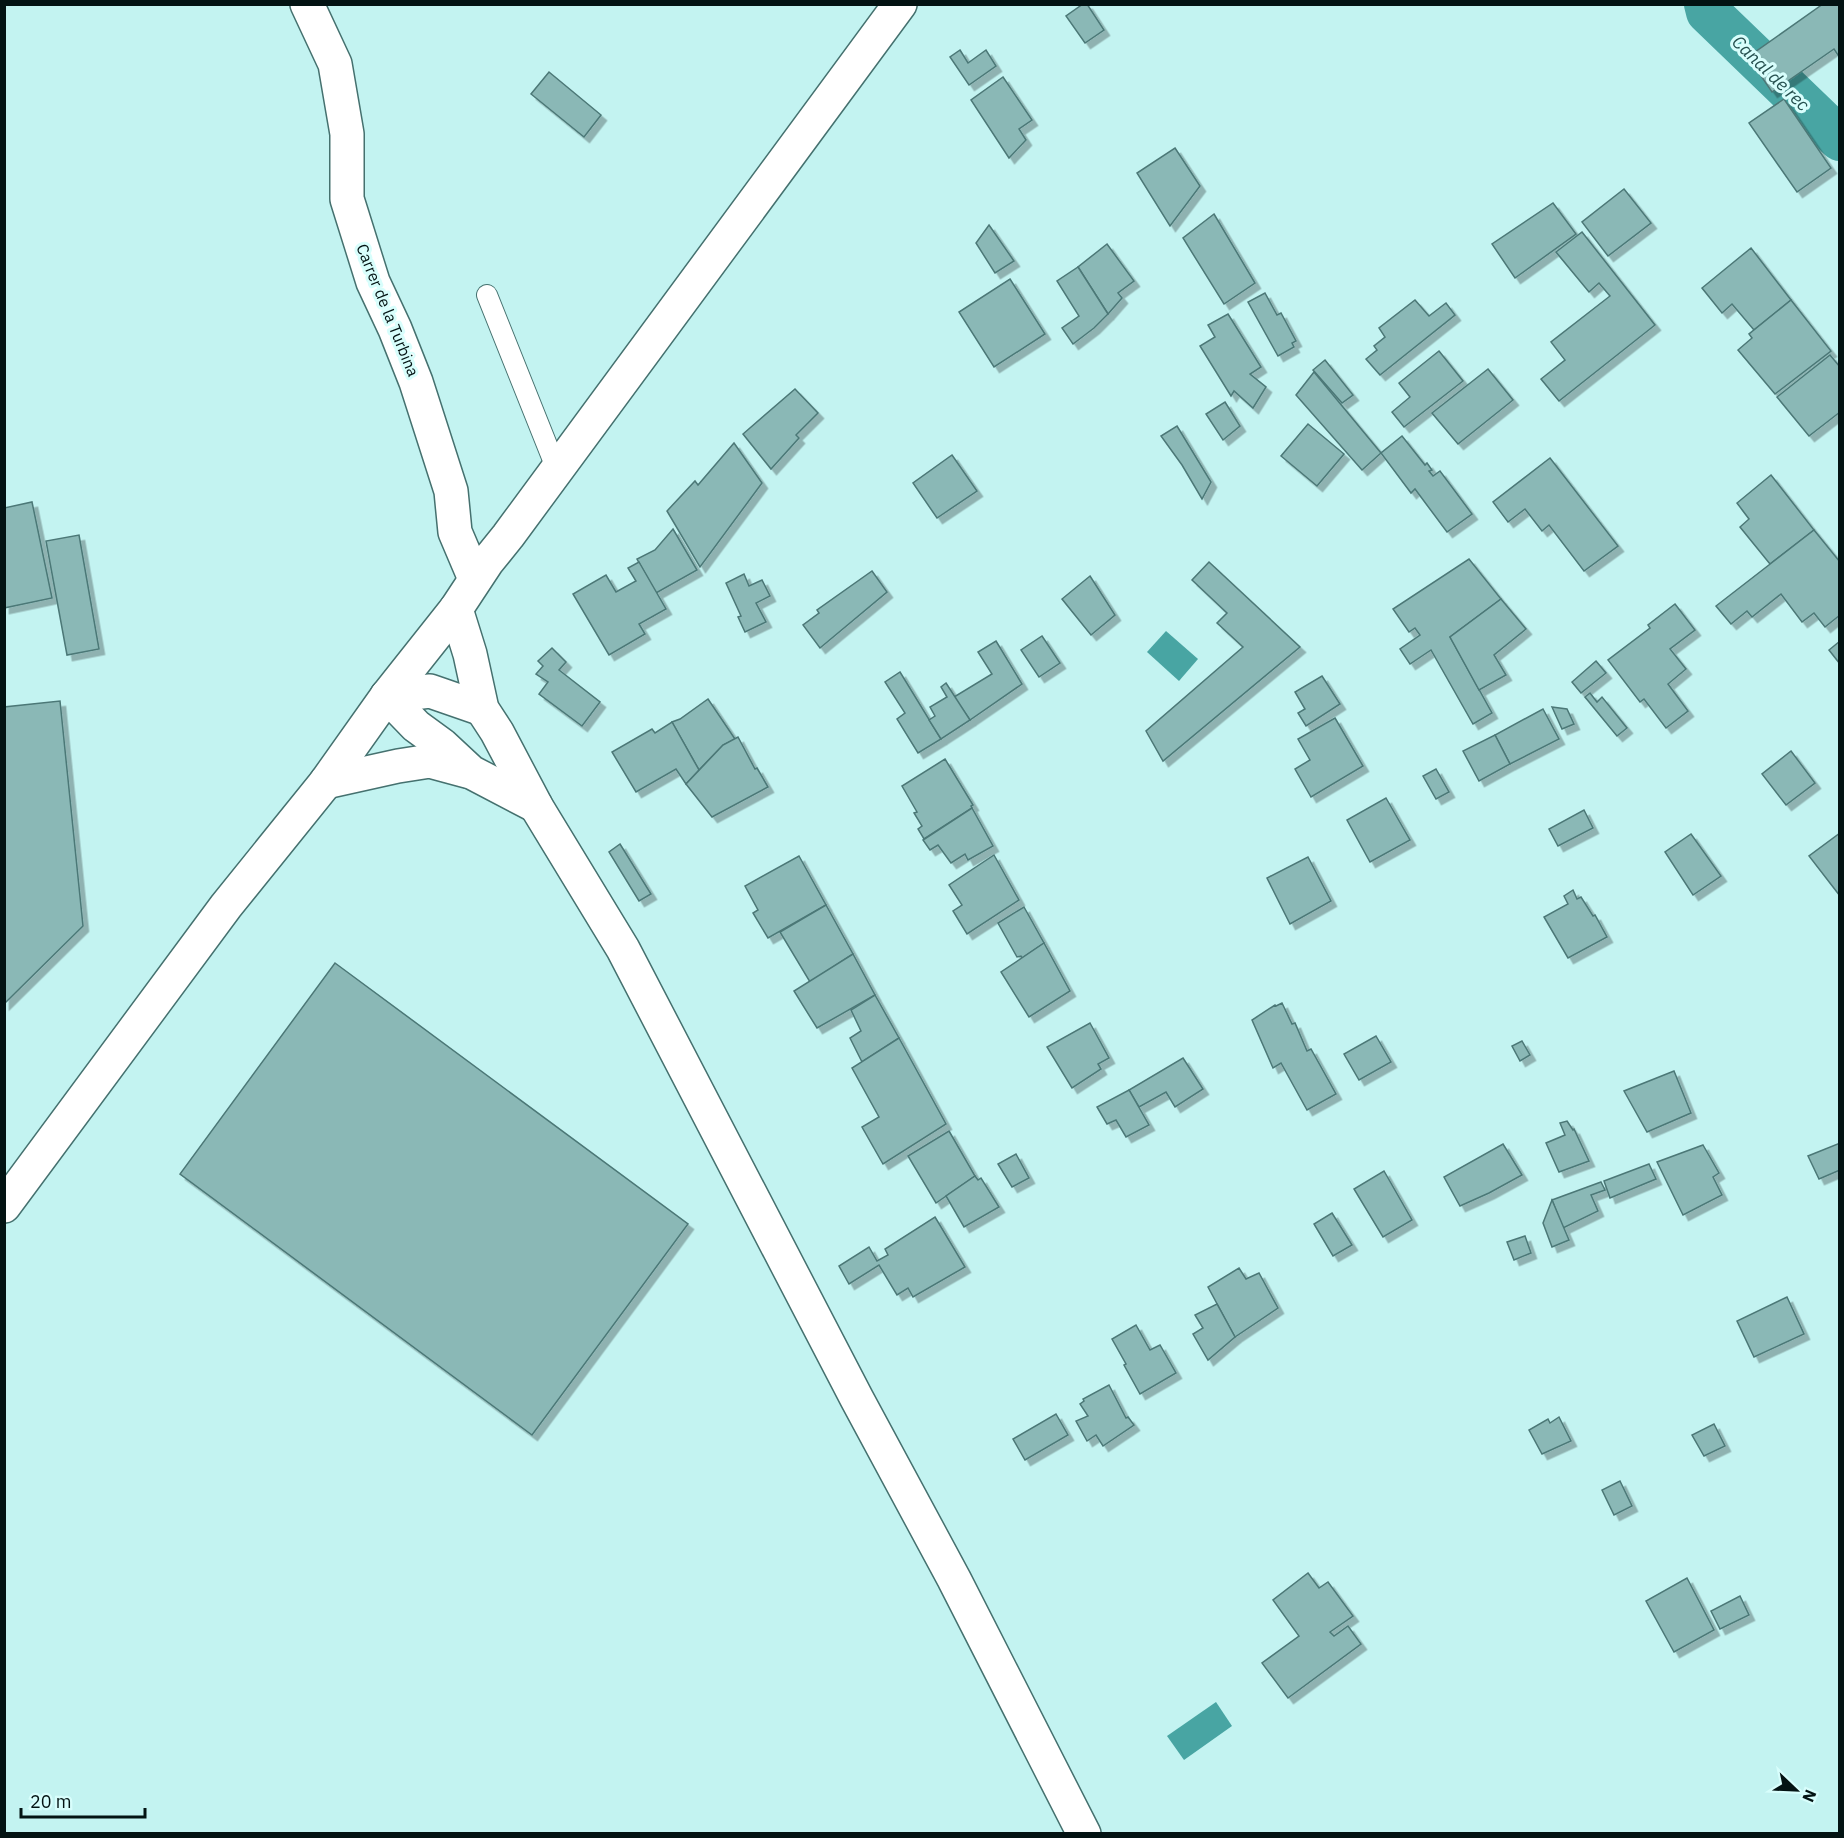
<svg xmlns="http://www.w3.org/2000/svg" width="1844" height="1838" font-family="'IBM Plex Sans',sans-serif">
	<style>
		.water { fill: #48a5a3 }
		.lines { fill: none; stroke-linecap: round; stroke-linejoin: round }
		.canal { stroke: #48a5a3; stroke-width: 44 }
		.building { fill: #8ab8b6; stroke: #4c7877; stroke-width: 1.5; filter: url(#shadow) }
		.service-casing { stroke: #45716f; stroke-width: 22 }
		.minor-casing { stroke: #45716f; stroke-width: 36 }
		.tertiary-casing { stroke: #45716f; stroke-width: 36 }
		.service { stroke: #fff; stroke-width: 20 }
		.minor { stroke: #fff; stroke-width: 33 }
		.tertiary { stroke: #fff; stroke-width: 33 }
		.labels { text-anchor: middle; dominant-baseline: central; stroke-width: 6; stroke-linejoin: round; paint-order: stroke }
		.street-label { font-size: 16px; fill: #031313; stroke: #d8fefc }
		.water-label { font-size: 18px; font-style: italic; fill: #26504f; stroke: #d8fefc }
	</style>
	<defs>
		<filter id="shadow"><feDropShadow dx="5.5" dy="5.5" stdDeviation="0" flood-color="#0004"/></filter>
	</defs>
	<rect width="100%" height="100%" fill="#c3f3f1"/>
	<!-- water -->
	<g class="water">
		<path d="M 1166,631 L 1198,659 L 1179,681 L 1147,652 Z"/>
		<path d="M 1216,1702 L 1232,1726 L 1184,1760 L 1167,1736 Z"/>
	</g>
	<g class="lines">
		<!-- canal -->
		<path class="canal" d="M 1706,4 L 1708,12 L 1840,139"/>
	</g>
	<!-- building -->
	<g class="building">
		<path d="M 1083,4 L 1087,4 L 1104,30 L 1085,43 L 1066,16 Z"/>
		<path d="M 1823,4 L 1840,4 L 1840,58 L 1834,49 L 1772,92 L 1748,57 Z"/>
		<path d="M 960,50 L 968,63 L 986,50 L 996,66 L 969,85 L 950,57 Z"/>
		<path d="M 549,72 L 601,115 L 584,137 L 531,94 Z"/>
		<path d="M 1003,77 L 1032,120 L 1019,129 L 1026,140 L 1009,158 L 971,100 Z"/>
		<path d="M 1784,99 L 1831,168 L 1797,192 L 1749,123 Z"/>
		<path d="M 1175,148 L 1200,186 L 1170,226 L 1137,173 Z"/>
		<path d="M 1624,189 L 1651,223 L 1608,256 L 1582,222 Z"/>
		<path d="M 1553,203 L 1576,234 L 1515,278 L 1492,244 Z"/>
		<path d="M 1214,214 L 1255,283 L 1224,304 L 1183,238 Z"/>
		<path d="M 989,225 L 1014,261 L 995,273 L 976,243 Z"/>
		<path d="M 1582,232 L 1655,325 L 1559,401 L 1541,379 L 1565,360 L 1551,342 L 1610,296 L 1599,283 L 1589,292 L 1556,252 Z"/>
		<path d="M 1107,244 L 1134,281 L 1118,293 L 1122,298 L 1108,314 L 1078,267 Z"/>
		<path d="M 1751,248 L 1791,300 L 1754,330 L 1732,304 L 1722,313 L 1702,288 Z"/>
		<path d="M 1078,267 L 1108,314 L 1094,328 L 1073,344 L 1062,328 L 1079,316 L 1057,281 Z"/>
		<path d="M 1010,279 L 1045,334 L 994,367 L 959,312 Z"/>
		<path d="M 1265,293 L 1277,315 L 1281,313 L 1296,341 L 1292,343 L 1294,347 L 1278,356 L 1248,302 Z"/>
		<path d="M 1415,300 L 1429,316 L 1446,303 L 1455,315 L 1380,375 L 1366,359 L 1377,350 L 1374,346 L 1385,337 L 1379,328 Z"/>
		<path d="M 1791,300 L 1831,351 L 1775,394 L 1738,350 L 1752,338 L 1749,334 Z"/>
		<path d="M 1228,314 L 1261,367 L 1250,374 L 1266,387 L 1253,408 L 1234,391 L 1231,396 L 1200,346 L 1215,337 L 1208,325 Z"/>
		<path d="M 1439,351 L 1463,381 L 1404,427 L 1392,412 L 1410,397 L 1399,383 Z"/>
		<path d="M 1830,355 L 1840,367 L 1840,412 L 1809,436 L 1777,397 Z"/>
		<path d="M 1325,360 L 1353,395 L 1342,403 L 1313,370 Z"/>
		<path d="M 1488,369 L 1513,400 L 1458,444 L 1432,413 Z"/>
		<path d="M 1314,372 L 1381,453 L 1362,470 L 1296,395 Z"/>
		<path d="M 795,389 L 818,413 L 796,435 L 799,438 L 771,469 L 743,434 Z"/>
		<path d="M 1225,402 L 1240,426 L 1223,440 L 1206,414 Z"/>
		<path d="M 1308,424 L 1344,454 L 1317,486 L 1281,456 Z"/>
		<path d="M 1177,426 L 1211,482 L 1202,499 L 1182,465 L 1161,436 Z"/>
		<path d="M 1402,436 L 1425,465 L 1427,463 L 1432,470 L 1429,471 L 1433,476 L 1440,471 L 1472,514 L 1447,532 L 1415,489 L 1411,493 L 1381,453 Z"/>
		<path d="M 734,443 L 762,483 L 700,567 L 667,511 L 695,481 L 698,485 Z"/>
		<path d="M 952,455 L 977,491 L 937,518 L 913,483 Z"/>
		<path d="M 1550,458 L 1618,546 L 1584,571 L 1549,525 L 1542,531 L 1525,509 L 1508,522 L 1493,502 Z"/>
		<path d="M 1771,475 L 1814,530 L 1770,564 L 1740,527 L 1749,519 L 1737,503 Z"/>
		<path d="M 32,502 L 52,598 L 4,608 L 4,508 Z"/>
		<path d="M 673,529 L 697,570 L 656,593 L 637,559 L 655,550 Z"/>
		<path d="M 1814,530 L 1840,562 L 1840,615 L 1825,627 L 1814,613 L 1802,622 L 1781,594 L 1752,617 L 1747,611 L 1731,624 L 1716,606 Z"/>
		<path d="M 79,535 L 99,649 L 67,655 L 46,541 Z"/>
		<path d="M 1469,559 L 1501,599 L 1450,637 L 1492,713 L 1473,724 L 1431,650 L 1410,664 L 1400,649 L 1420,635 L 1415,628 L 1409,632 L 1393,609 Z"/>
		<path d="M 639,562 L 666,609 L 639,624 L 645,634 L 609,655 L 573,594 L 606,575 L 616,592 L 636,581 L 628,568 Z"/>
		<path d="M 1209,562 L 1300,647 L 1163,761 L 1146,731 L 1243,647 L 1217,623 L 1227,613 L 1192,580 Z"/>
		<path d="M 872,571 L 887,592 L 820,648 L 803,625 L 819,613 L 817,610 Z"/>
		<path d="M 744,574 L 749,586 L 762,580 L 770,596 L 756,603 L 766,622 L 745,632 L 738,617 L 741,616 L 726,583 Z"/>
		<path d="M 1090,576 L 1115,615 L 1091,635 L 1062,599 Z"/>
		<path d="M 1501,599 L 1526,629 L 1494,655 L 1506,675 L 1479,690 L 1450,637 Z"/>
		<path d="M 1675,604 L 1695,630 L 1670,649 L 1686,669 L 1668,684 L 1688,711 L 1666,728 L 1644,699 L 1640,702 L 1608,660 L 1650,628 L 1648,625 Z"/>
		<path d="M 1042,636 L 1060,663 L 1039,677 L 1021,650 Z"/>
		<path d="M 996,641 L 1022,684 L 970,720 L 954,697 L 992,674 L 978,652 Z"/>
		<path d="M 1840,641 L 1840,664 L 1829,650 Z"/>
		<path d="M 552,648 L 566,662 L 559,670 L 600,702 L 582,726 L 539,694 L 548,682 L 536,674 L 543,666 L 538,661 Z"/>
		<path d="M 1596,661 L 1606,673 L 1581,693 L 1572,682 Z"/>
		<path d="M 900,672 L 941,739 L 918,753 L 897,719 L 905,713 L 885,682 Z"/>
		<path d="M 1322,676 L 1340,704 L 1306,726 L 1298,713 L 1305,709 L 1295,692 Z"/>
		<path d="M 946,683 L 970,720 L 941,739 L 929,720 L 935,716 L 930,707 L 947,697 L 941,687 Z"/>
		<path d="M 1590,693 L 1597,702 L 1602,697 L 1627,728 L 1617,736 L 1585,697 Z"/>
		<path d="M 708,699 L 735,739 L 723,745 L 699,770 L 672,722 L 680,719 Z"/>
		<path d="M 60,701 L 83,926 L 4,1004 L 4,707 Z"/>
		<path d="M 1552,707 L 1567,709 L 1574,724 L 1562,729 Z"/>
		<path d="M 1543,709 L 1559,739 L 1510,764 L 1495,735 Z"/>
		<path d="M 1335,718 L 1363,766 L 1311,797 L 1295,769 L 1310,760 L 1298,739 Z"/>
		<path d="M 672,722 L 699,770 L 686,784 L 676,769 L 636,792 L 612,752 L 652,729 L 655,733 Z"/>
		<path d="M 1495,735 L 1510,764 L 1479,781 L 1463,751 Z"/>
		<path d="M 738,737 L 755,769 L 757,768 L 768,787 L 712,817 L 686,784 L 723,745 Z"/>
		<path d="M 1791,751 L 1815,783 L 1786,805 L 1762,774 Z"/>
		<path d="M 945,759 L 973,805 L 971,806 L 972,808 L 924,839 L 918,829 L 922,826 L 914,813 L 917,812 L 902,786 Z"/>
		<path d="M 1436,769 L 1449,792 L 1436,799 L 1423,776 Z"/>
		<path d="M 1386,798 L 1410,840 L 1370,862 L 1347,820 Z"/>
		<path d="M 972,808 L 993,846 L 968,860 L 965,854 L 951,863 L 938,845 L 930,850 L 923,840 Z"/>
		<path d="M 1584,810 L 1593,828 L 1558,846 L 1549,829 Z"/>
		<path d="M 1840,833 L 1840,896 L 1809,856 Z"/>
		<path d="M 1691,834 L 1721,876 L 1693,895 L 1665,852 Z"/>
		<path d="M 620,844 L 651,894 L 639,901 L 609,852 Z"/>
		<path d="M 994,855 L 1019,900 L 967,934 L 953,911 L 962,905 L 949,885 Z"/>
		<path d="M 799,856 L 826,905 L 768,938 L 753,913 L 758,910 L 745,886 Z"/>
		<path d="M 1308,857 L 1331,901 L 1290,924 L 1267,878 Z"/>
		<path d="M 1573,890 L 1577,899 L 1581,897 L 1593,916 L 1595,915 L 1607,937 L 1568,958 L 1544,917 L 1568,904 L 1564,896 Z"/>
		<path d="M 826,905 L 853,954 L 810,982 L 780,932 Z"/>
		<path d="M 1024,907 L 1044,943 L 1022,958 L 1021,956 L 1017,957 L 998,923 Z"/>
		<path d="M 1044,943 L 1070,991 L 1029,1017 L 1001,972 Z"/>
		<path d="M 853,954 L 875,995 L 817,1028 L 794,991 Z"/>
		<path d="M 335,963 L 688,1224 L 532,1435 L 180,1174 Z"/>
		<path d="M 875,995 L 899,1038 L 862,1062 L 850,1038 L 861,1031 L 851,1010 Z"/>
		<path d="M 1282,1003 L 1292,1024 L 1295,1023 L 1307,1051 L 1311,1049 L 1336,1094 L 1307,1110 L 1281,1063 L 1273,1068 L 1252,1020 L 1275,1005 L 1276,1006 Z"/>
		<path d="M 1090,1023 L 1109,1058 L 1098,1064 L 1101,1069 L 1072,1088 L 1047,1047 Z"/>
		<path d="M 1376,1036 L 1391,1062 L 1359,1080 L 1344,1054 Z"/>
		<path d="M 899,1038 L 946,1124 L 883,1164 L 862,1127 L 879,1117 L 852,1068 Z"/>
		<path d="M 1522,1041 L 1530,1055 L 1520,1061 L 1512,1046 Z"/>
		<path d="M 1183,1058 L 1203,1089 L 1175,1107 L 1166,1092 L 1139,1107 L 1129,1090 Z"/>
		<path d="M 1674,1071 L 1691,1113 L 1647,1132 L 1624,1091 Z"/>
		<path d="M 1129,1090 L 1149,1125 L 1126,1137 L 1116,1120 L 1107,1124 L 1097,1107 Z"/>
		<path d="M 1567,1121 L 1573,1130 L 1574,1129 L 1589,1161 L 1559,1172 L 1546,1143 L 1565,1135 L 1560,1123 Z"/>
		<path d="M 949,1131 L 975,1176 L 936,1203 L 908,1156 Z"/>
		<path d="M 1840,1143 L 1840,1170 L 1819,1179 L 1808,1156 Z"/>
		<path d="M 1503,1144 L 1522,1175 L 1489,1193 L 1460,1206 L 1444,1177 Z"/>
		<path d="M 1703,1145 L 1719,1173 L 1713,1177 L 1722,1195 L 1683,1215 L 1657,1162 Z"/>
		<path d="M 1016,1154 L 1029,1178 L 1012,1187 L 998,1164 Z"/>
		<path d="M 1649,1164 L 1656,1179 L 1610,1198 L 1604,1181 Z"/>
		<path d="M 1384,1171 L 1412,1220 L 1383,1237 L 1354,1189 Z"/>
		<path d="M 975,1176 L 978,1180 L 981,1178 L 999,1207 L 964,1227 L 946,1196 Z"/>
		<path d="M 1601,1182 L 1605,1190 L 1591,1195 L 1598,1211 L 1563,1228 L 1552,1200 Z"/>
		<path d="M 1552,1200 L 1569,1240 L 1552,1247 L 1543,1223 Z"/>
		<path d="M 1332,1213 L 1352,1245 L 1333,1256 L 1314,1224 Z"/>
		<path d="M 935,1217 L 965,1267 L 913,1297 L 908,1288 L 897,1295 L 879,1265 L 849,1284 L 839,1266 L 869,1247 L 877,1261 L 888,1255 L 885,1249 Z"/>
		<path d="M 1525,1236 L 1531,1253 L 1514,1260 L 1507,1242 Z"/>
		<path d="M 1239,1268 L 1246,1279 L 1259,1273 L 1278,1308 L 1235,1337 L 1208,1287 Z"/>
		<path d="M 1787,1297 L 1804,1334 L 1754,1357 L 1737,1321 Z"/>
		<path d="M 1217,1304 L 1235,1337 L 1208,1360 L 1193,1334 L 1203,1328 L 1195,1315 Z"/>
		<path d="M 1136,1325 L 1150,1350 L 1160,1345 L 1176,1373 L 1140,1394 L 1124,1365 L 1126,1364 L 1112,1339 Z"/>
		<path d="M 1109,1385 L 1126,1418 L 1128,1417 L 1134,1425 L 1103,1446 L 1096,1435 L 1087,1441 L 1076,1421 L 1088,1416 L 1080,1404 L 1084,1401 L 1083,1399 Z"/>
		<path d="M 1056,1414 L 1068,1435 L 1025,1460 L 1013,1439 Z"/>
		<path d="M 1559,1417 L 1571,1441 L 1542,1454 L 1529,1430 L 1548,1419 L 1550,1423 Z"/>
		<path d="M 1714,1424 L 1725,1446 L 1704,1456 L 1692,1435 Z"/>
		<path d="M 1620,1481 L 1632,1506 L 1614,1515 L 1602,1490 Z"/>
		<path d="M 1308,1573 L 1319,1588 L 1328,1582 L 1353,1616 L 1330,1632 L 1334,1636 L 1348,1626 L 1361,1644 L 1288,1698 L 1262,1663 L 1299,1636 L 1273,1600 Z"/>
		<path d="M 1687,1578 L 1714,1630 L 1674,1652 L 1646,1601 Z"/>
		<path d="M 1740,1596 L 1749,1615 L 1720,1629 L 1711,1611 Z"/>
	</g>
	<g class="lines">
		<defs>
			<path id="service" d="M 487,295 L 557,470"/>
			<g id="minor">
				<path d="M 307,4 L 335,64 L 347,134 L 347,199 L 373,282 L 395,329 L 416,382 L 451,491 L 455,532 L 475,579"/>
				<path d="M 456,609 L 470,654 L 482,709 L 497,732 L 536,806 L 623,949 L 857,1399 L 954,1579 L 1084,1834"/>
				<path d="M 387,696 L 416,726 L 442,745 L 471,772 L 536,806"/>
				<path d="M 387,696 L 430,691 L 482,709"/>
				<path d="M 326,782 L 398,766 L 430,761 L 467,771"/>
			</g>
			<path id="tertiary" d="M 4,1206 L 226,906 L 326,782 L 387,696 L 456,609 L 487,562 L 508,536 L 900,4"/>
		</defs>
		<!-- service casing -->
		<use href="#service" class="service-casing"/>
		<!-- minor casing -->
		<use href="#minor" class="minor-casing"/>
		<!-- tertiary casing -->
		<use href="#tertiary" class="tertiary-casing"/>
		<!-- service -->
		<use href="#service" class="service"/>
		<!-- minor -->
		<use href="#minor" class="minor"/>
		<!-- tertiary -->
		<use href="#tertiary" class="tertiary"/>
	</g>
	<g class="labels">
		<!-- street labels -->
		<g class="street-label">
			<text transform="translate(388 310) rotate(68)">Carrer de la Turbina</text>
		</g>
		<!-- water labels -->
		<g class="water-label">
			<text transform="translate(1771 73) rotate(44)">Canal de rec</text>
		</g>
	</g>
	<!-- border -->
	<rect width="1844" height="1838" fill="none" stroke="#031313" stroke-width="12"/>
	<!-- north arrow -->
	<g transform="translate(1796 1790) rotate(113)" stroke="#d8fefc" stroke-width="4.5" paint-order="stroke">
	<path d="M0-4.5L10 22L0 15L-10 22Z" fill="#031313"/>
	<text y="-9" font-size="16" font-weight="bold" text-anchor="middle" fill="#031313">N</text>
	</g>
	<!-- scale -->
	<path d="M21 1808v9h124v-9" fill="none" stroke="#031313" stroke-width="3"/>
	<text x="30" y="1808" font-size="18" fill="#031313" stroke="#d8fefc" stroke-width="4.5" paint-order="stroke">20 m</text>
</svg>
